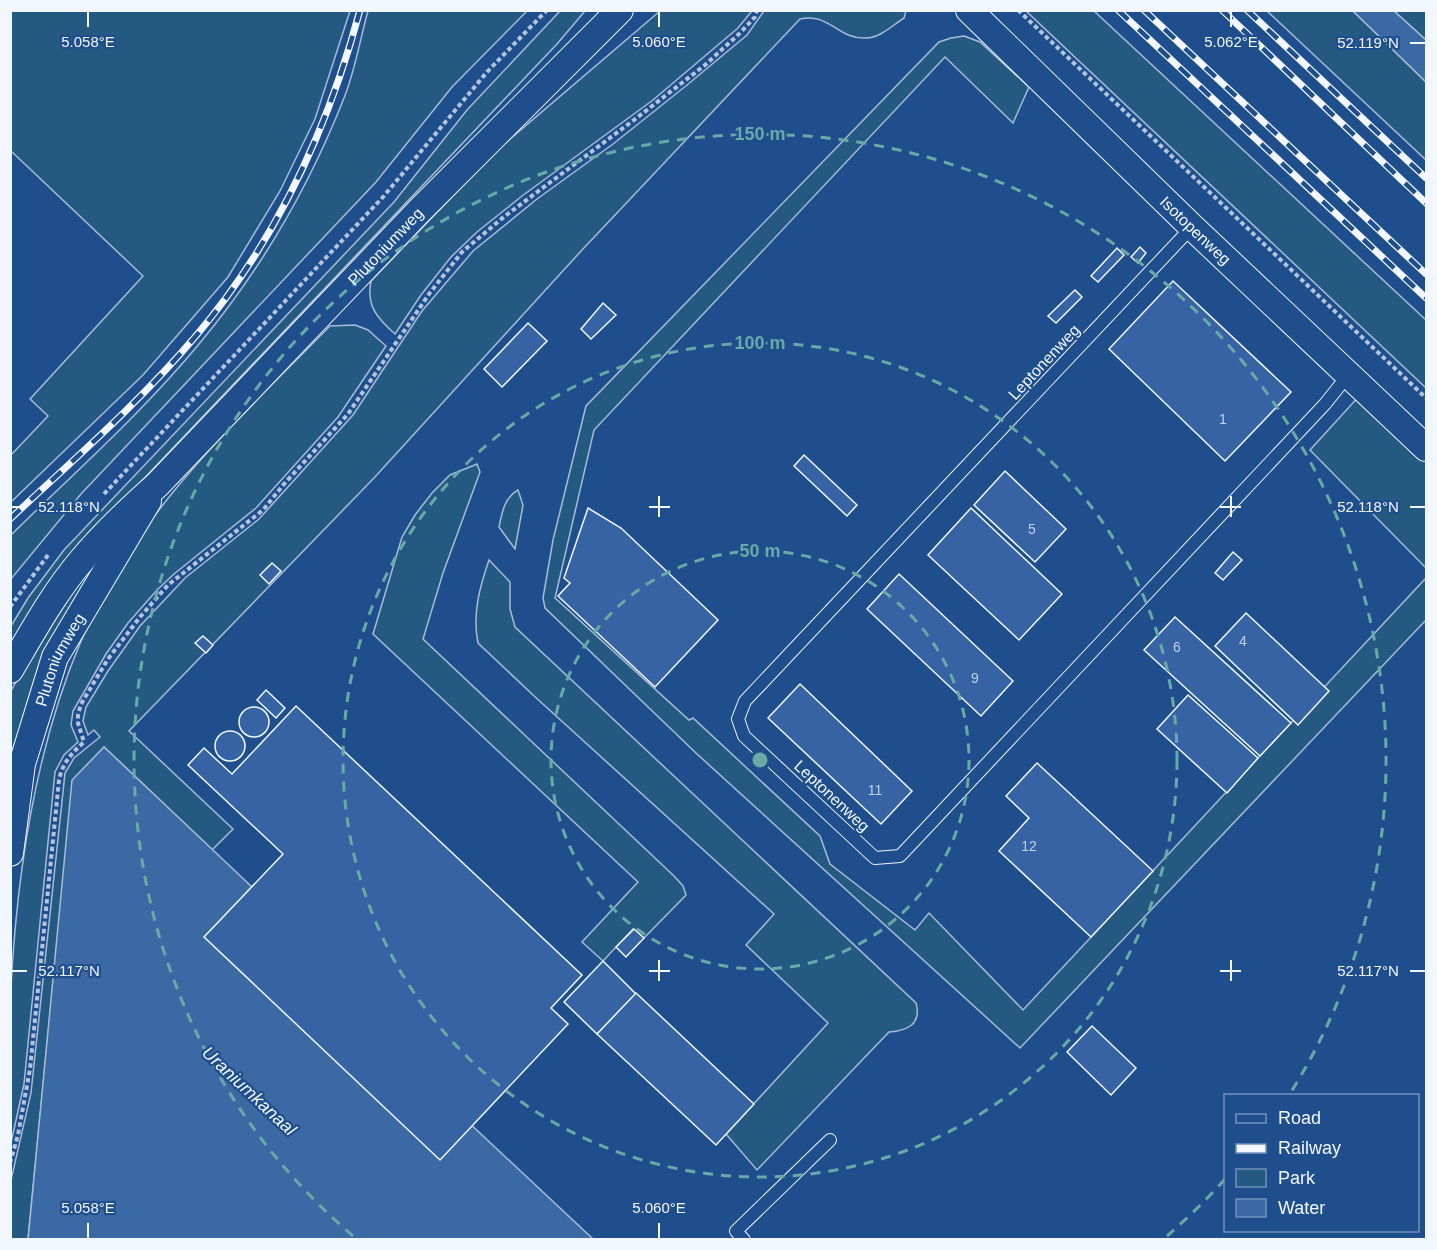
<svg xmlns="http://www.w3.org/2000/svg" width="1437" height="1250" font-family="Helvetica,sans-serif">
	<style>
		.green { fill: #245a82; stroke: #a8bbd7; stroke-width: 1.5 }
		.water { fill: #3b69a3; stroke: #a8bbd7; stroke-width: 1.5 }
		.building { fill: #3563a3; stroke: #f2f6ff; stroke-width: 1.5 }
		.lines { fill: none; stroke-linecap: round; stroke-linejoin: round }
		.service-casing { stroke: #f2f6ff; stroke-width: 14 }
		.minor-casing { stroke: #f2f6ff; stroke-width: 28 }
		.path { stroke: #b3c4dc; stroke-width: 4; stroke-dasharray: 4.5 3; stroke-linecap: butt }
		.service { stroke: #1f4e8c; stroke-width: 12 }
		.minor { stroke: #1f4e8c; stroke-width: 26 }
		.rail-casing { stroke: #f2f6ff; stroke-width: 7 }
		.rail { stroke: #1f4e8c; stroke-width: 4.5; stroke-dasharray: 14; stroke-linecap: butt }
		.ticks { fill: none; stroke: #f2f6ff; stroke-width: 2 }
		.ring { fill: none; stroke: #6aa9a8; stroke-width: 3; stroke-dasharray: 10 8 }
		.labels { text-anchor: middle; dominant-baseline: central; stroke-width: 4.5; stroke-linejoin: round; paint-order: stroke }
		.number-label { font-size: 14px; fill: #c3d1e8 }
		.street-label { font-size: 16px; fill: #f2f6ff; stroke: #1f4e8c }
		.water-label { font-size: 18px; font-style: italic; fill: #f2f6ff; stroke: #1f4e8c }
		.ticks-label { font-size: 15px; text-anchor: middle; fill: #f2f6ff; stroke: #1f4e8c; stroke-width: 4.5; stroke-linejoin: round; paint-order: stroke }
		.centre { fill: #6aa9a8; stroke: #1f4e8c; stroke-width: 3 }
		.ring-label { font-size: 18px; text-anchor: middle; font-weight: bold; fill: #6aa9a8; stroke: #1f4e8c; stroke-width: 4.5; stroke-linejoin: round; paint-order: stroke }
	</style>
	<rect width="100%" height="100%" fill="#1f4e8c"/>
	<!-- green -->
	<g class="green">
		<path d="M 10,11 L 350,11 L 315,119 L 280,191 L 228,277 L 143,375 L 11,502 L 11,455 L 48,416 L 30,399 L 143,276 L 11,151 Z"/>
		<path d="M 368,11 L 527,11 L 452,87 L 376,182 L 81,494 L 11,579 L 11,535 C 74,473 142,413 199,344 C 260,271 309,187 344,98 C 355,71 360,39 368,11 Z"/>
		<path d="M 560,11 L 585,11 L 557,44 L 116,508 L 11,655 L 11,626 L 28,598 L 64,550 L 394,202 L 467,110 Z"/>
		<path d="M 660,11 L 752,11 L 738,28 L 653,100 L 522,196 L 477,232 L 451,257 L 421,295 L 395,334 C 377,318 366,306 371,281 L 496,151 Z"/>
		<path d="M 764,11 L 906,11 L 904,18 C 893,25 880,38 866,38 C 838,40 829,12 800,19 L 582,250 L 374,478 L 129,731 L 233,829 L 212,850 L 104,747 L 73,780 L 28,1239 L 11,1240 L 11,1180 L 31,1093 L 65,773 L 74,758 L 100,737 L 94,730 L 88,735 L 83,721 L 86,707 L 108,671 L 140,626 L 185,578 L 259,519 L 353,415 L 422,311 L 473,251 L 537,199 L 613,144 L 687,85 L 747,35 Z"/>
		<path d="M 1026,11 L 1094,11 L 1426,320 L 1426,388 Z"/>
		<path d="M 1267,11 L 1353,11 L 1426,82 L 1426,160 Z"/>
		<path d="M 1394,11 L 1426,11 L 1426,40 Z"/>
		<path d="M 964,36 L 980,42 L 1029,87 L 1013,123 L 945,57 L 594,430 L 555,598 L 689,720 L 693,718 L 820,836 L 830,864 L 915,930 L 929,913 L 1023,1010 L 1426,578 L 1426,620 L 1020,1048 L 697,754 L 545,608 L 543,598 L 553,540 L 586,406 L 939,42 L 951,38 Z"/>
		<path d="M 355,325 L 368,330 L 386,346 L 338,417 L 256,508 L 174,574 L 157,590 L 128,623 L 106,654 L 73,711 L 71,725 L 78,742 L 64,755 L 55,772 L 24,1084 L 11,1143 C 11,1091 8,1038 11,987 C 19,836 48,666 136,541 C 191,462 263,394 330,326 Z"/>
		<path d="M 1361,394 L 1426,456 L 1426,568 L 1310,450 Z"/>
		<path d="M 477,464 L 480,472 L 443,573 L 423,639 L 674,876 L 683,886 L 686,895 L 644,938 L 633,929 L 603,961 L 582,942 L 638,882 L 373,634 L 402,537 L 415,515 L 432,493 L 450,475 Z"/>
		<path d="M 518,490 L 523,505 L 515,549 L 499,527 C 502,513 504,498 518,490 Z"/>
		<path d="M 120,529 L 26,708 L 11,762 L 11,691 L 44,630 Z"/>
		<path d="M 489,560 L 510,582 L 510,609 L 515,627 L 916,1003 C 922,1024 907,1031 889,1032 L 757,1170 L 726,1134 L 828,1023 L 746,945 L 774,914 L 533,695 L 478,643 C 472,614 480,586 489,560 Z"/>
	</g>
	<!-- water -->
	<g class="water">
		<path d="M 1353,11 L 1394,11 L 1426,40 L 1426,82 Z"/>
		<path d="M 104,747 L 363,992 L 353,1014 L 593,1239 L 28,1240 L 72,780 Z"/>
	</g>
	<!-- building -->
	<g class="building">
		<path d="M 1140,247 L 1146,253 L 1138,263 L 1131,257 Z"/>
		<path d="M 1117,248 L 1124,255 L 1098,282 L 1091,276 Z"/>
		<path d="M 1173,281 L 1291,392 L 1225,461 L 1109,349 Z"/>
		<path d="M 1075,290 L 1082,297 L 1056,323 L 1048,316 Z"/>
		<path d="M 603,303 L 616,315 L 591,339 L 581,329 Z"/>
		<path d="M 528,323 L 547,341 L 502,387 L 484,369 Z"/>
		<path d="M 804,455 L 857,505 L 847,516 L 794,466 Z"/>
		<path d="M 1005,471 L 1066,529 L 1035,562 L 974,505 Z"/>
		<path d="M 588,508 L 621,528 L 718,620 L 655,687 L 558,596 L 570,583 L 564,578 Z"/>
		<path d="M 971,508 L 1062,594 L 1019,640 L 928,555 Z"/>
		<path d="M 1233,552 L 1242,560 L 1223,580 L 1215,573 Z"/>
		<path d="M 272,563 L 281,571 L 269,584 L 260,575 Z"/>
		<path d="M 899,574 L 1013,681 L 981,716 L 867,609 Z"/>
		<path d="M 1246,613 L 1329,691 L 1298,725 L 1215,646 Z"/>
		<path d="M 1175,617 L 1291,723 L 1260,756 L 1144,650 Z"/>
		<path d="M 203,636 L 213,645 L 206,653 L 195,643 Z"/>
		<path d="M 800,684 L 912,791 L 881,824 L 768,718 Z"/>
		<path d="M 266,690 L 285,708 L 276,718 L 257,700 Z"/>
		<path d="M 1188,695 L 1258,758 L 1227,793 L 1157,729 Z"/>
		<path d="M 296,706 L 582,975 L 551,1008 L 568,1024 L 440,1160 L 204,937 L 283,854 L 188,765 L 204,748 L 232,774 Z"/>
		<circle cx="254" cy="722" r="15"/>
		<circle cx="230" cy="746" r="15"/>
		<path d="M 1037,763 L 1153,871 L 1091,937 L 999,851 L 1029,818 L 1006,796 Z"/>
		<path d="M 634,929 L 644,938 L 626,957 L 616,947 Z"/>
		<path d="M 603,961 L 636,994 L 597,1034 L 564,1002 Z"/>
		<path d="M 636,993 L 754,1104 L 716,1145 L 597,1034 Z"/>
		<path d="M 1092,1026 L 1136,1068 L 1111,1095 L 1067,1052 Z"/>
	</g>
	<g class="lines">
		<defs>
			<g id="service">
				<path d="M 1192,227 L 745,701 L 738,719 L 744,736 L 875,858 L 900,856 L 1325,404 L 1349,374"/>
				<path d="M 744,1240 L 736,1231 L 830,1140"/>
			</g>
			<g id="minor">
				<path id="s1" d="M 969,10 L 1192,227 L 1426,448"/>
				<path id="s2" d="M 10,670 C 32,633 53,594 81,561 C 104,533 130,509 157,485 L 420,210 L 620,10"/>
				<path id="s3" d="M 10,853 L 22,764 L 55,657 L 148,501"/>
			</g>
		</defs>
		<!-- service casing -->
		<use href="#service" class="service-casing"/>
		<!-- minor casing -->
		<use href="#minor" class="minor-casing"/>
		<!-- path -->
		<g class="path">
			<path d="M 1018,10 L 1426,398"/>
			<path d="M 104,494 L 383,197 L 487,72 L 547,10"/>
			<path d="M 10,607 L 48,555"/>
			<path d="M 10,1163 L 18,1135 L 30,1069 L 59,780 C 63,762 71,754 84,742 L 78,723 L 78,715 L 81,704 L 108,659 L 140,617 L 168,585 L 263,510 L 284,484 L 348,414 L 429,294 L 462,252 L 505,216 L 634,120 L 705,65 L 740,33 L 755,17 L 757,10"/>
		</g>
		<!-- service -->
		<use href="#service" class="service"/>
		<!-- minor -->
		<use href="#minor" class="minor"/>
		<defs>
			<g id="rail">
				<path d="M 1118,10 L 1426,298"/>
				<path d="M 1144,10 L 1426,274"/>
				<path d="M 1222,10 L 1426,203"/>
				<path d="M 1247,10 L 1426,178"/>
				<path d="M 10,519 C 73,460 139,403 195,337 C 275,243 328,129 360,10"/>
			</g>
		</defs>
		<!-- rail casing -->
		<use href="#rail" class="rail-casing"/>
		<!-- rail -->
		<use href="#rail" class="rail"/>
	</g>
	<!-- ticks -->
	<path class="ticks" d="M 88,12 L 88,27M 659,12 L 659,27M 1231,12 L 1231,27M 1410,43 L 1425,43M 659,496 L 659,517M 1231,496 L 1231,517M 12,507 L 27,507M 649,507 L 670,507M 1220,507 L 1241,507M 1410,507 L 1425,507M 659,960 L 659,981M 1231,960 L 1231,981M 12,971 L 27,971M 649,971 L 670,971M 1220,971 L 1241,971M 1410,971 L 1425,971M 88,1223 L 88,1238M 659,1223 L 659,1238"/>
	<!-- distance rings -->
	<g class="ring">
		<circle cx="760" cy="760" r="209"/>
		<circle cx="760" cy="760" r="417"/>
		<path d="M1225 1179A626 626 0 0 1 1167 1236M353 1236A626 626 0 1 1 1291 1092"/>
	</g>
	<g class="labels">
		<!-- number labels -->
		<g class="number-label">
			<text x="1223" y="419">1</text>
			<text x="1032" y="529">5</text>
			<text x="1243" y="641">4</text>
			<text x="1177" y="647">6</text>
			<text x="975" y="678">9</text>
			<text x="875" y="790">11</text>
			<text x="1029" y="846">12</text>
		</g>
		<!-- street labels -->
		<g class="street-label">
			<text stroke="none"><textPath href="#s1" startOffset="316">Isotopenweg</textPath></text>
			<text stroke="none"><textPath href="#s2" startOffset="568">Plutoniumweg</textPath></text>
			<text transform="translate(1044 362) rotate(-47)">Leptonenweg</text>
			<text stroke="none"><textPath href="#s3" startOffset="201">Plutoniumweg</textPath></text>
			<text transform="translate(832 796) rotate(43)">Leptonenweg</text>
		</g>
		<!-- water labels -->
		<g class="water-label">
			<text transform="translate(249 1091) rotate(43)">Uraniumkanaal</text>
		</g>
	</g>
	<g class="ticks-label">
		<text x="88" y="47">5.058°E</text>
		<text x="659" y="47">5.060°E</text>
		<text x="1231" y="47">5.062°E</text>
		<text x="1368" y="48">52.119°N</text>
		<text x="69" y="512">52.118°N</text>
		<text x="1368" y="512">52.118°N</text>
		<text x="69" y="976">52.117°N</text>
		<text x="1368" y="976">52.117°N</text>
		<text x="88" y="1213">5.058°E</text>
		<text x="659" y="1213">5.060°E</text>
	</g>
	<circle cx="760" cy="760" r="9" class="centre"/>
	<g class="ring-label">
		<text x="760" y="140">150 m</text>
		<text x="760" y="349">100 m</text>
		<text x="760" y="557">50 m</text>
	</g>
	<!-- border -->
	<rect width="1437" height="1250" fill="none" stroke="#f2f6ff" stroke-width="24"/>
	<!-- legend -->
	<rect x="1224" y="1094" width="195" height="138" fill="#1f4e8c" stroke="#7391ba" stroke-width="1.5"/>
	<rect x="1236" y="1114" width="30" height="9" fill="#1f4e8c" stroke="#7391ba" stroke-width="1.5"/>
	<text x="1278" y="1124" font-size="18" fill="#f2f6ff">Road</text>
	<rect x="1236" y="1144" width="30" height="9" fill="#f2f6ff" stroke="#7391ba" stroke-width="1.5"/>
	<text x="1278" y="1154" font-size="18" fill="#f2f6ff">Railway</text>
	<rect x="1236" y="1169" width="30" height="18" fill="#245a82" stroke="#7391ba" stroke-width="1.5"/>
	<text x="1278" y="1184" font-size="18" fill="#f2f6ff">Park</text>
	<rect x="1236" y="1199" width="30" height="18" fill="#3b69a3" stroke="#7391ba" stroke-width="1.5"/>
	<text x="1278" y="1214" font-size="18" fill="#f2f6ff">Water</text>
</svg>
